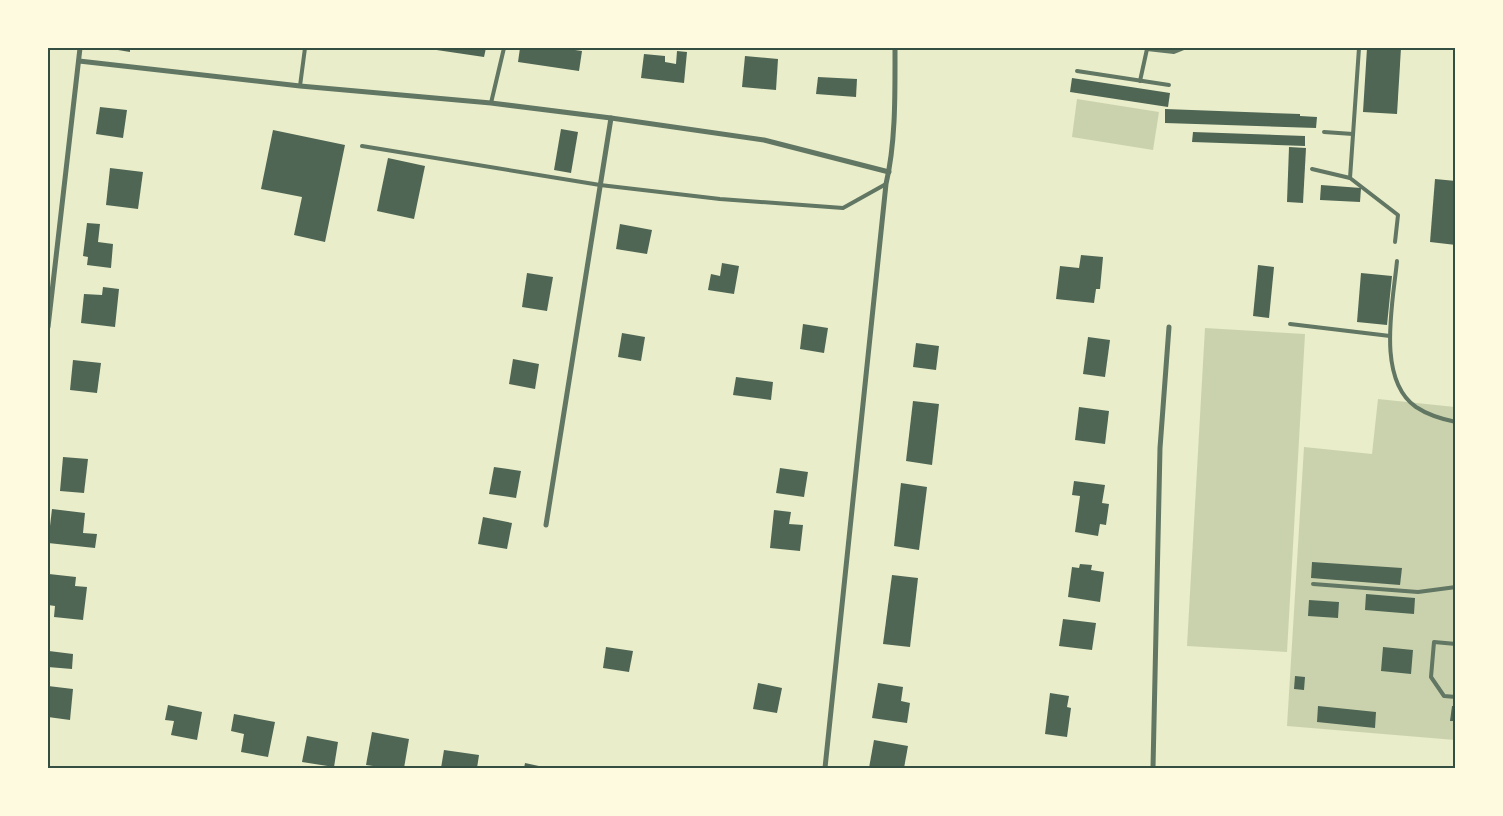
<svg xmlns="http://www.w3.org/2000/svg" width="1503" height="816" font-family="'Fira Sans Condensed',sans-serif">
	<style>
		.green { fill: #cad2ad }
		.building { fill: #4f6655 }
		.lines { fill: none; stroke-linecap: round; stroke-linejoin: round }
		.service { stroke: #617663; stroke-width: 4 }
		.minor { stroke: #617663; stroke-width: 5 }
		.neatline { fill: none; stroke: #344e41; stroke-width: 2 }
	</style>
	<rect width="100%" height="100%" fill="#e9edc9"/>
	<!-- green -->
	<g class="green">
		<path d="M 1077,99 L 1159,112 L 1153,150 L 1072,137 Z"/>
		<path d="M 1205,328 L 1305,334 L 1287,652 L 1187,646 Z"/>
		<path d="M 1378,399 L 1455,407 L 1455,740 L 1287,726 L 1304,447 L 1372,454 Z"/>
	</g>
	<!-- building -->
	<g class="building">
		<path d="M 106,48 L 130,48 L 130,52 Z"/>
		<path d="M 423,48 L 486,48 L 484,57 Z"/>
		<path d="M 520,48 L 561,48 L 582,51 L 579,71 L 518,62 Z"/>
		<path d="M 1367,48 L 1401,48 L 1397,114 L 1363,112 Z"/>
		<path d="M 677,51 L 687,52 L 684,83 L 641,78 L 644,54 L 665,56 L 665,62 L 676,64 Z"/>
		<path d="M 745,56 L 778,59 L 776,90 L 742,87 Z"/>
		<path d="M 818,77 L 857,79 L 856,97 L 816,94 Z"/>
		<path d="M 1072,78 L 1170,93 L 1168,107 L 1070,92 Z"/>
		<path d="M 100,107 L 127,110 L 123,138 L 96,134 Z"/>
		<path d="M 1165,109 L 1300,114 L 1300,116 L 1317,117 L 1316,128 L 1165,123 Z"/>
		<path d="M 561,129 L 578,132 L 571,173 L 554,170 Z"/>
		<path d="M 273,130 L 345,145 L 325,242 L 294,235 L 302,197 L 261,189 Z"/>
		<path d="M 1193,132 L 1305,136 L 1305,146 L 1192,142 Z"/>
		<path d="M 1289,147 L 1306,148 L 1303,203 L 1287,202 Z"/>
		<path d="M 388,158 L 425,166 L 414,219 L 377,211 Z"/>
		<path d="M 110,168 L 143,172 L 138,209 L 106,205 Z"/>
		<path d="M 1435,179 L 1456,181 L 1456,245 L 1430,242 Z"/>
		<path d="M 1321,185 L 1361,188 L 1360,202 L 1320,200 Z"/>
		<path d="M 87,223 L 100,224 L 98,242 L 113,244 L 111,268 L 87,265 L 88,257 L 83,256 Z"/>
		<path d="M 620,224 L 652,230 L 647,254 L 616,249 Z"/>
		<path d="M 1081,255 L 1103,257 L 1100,289 L 1096,289 L 1094,303 L 1056,299 L 1060,266 L 1079,268 Z"/>
		<path d="M 722,263 L 739,266 L 734,294 L 708,290 L 711,274 L 720,276 Z"/>
		<path d="M 1258,265 L 1274,267 L 1269,318 L 1253,316 Z"/>
		<path d="M 527,273 L 553,277 L 547,311 L 522,307 Z"/>
		<path d="M 1361,273 L 1392,276 L 1387,325 L 1357,322 Z"/>
		<path d="M 103,287 L 119,289 L 115,327 L 81,323 L 84,294 L 102,295 Z"/>
		<path d="M 803,324 L 828,328 L 824,353 L 800,349 Z"/>
		<path d="M 622,333 L 645,337 L 641,361 L 618,357 Z"/>
		<path d="M 1088,337 L 1110,340 L 1105,377 L 1083,374 Z"/>
		<path d="M 916,343 L 939,346 L 936,370 L 913,367 Z"/>
		<path d="M 513,359 L 539,364 L 535,389 L 509,384 Z"/>
		<path d="M 73,360 L 101,363 L 97,393 L 70,390 Z"/>
		<path d="M 736,377 L 773,382 L 771,400 L 733,395 Z"/>
		<path d="M 913,401 L 939,404 L 932,465 L 906,461 Z"/>
		<path d="M 1079,407 L 1109,411 L 1105,444 L 1075,440 Z"/>
		<path d="M 63,457 L 88,459 L 84,493 L 60,491 Z"/>
		<path d="M 494,467 L 521,471 L 516,498 L 489,494 Z"/>
		<path d="M 780,468 L 808,472 L 804,497 L 776,493 Z"/>
		<path d="M 1074,481 L 1105,485 L 1102,503 L 1109,504 L 1106,525 L 1100,524 L 1098,536 L 1075,532 L 1080,496 L 1072,495 Z"/>
		<path d="M 901,483 L 927,487 L 919,550 L 894,546 Z"/>
		<path d="M 52,509 L 85,513 L 83,533 L 97,534 L 95,548 L 48,543 Z"/>
		<path d="M 774,510 L 791,512 L 789,524 L 803,525 L 800,551 L 770,548 Z"/>
		<path d="M 483,517 L 512,523 L 507,549 L 478,544 Z"/>
		<path d="M 1312,562 L 1402,568 L 1400,585 L 1311,578 Z"/>
		<path d="M 1080,564 L 1092,565 L 1091,570 L 1104,572 L 1100,602 L 1068,597 L 1072,567 L 1079,568 Z"/>
		<path d="M 49,574 L 76,577 L 75,586 L 87,587 L 83,620 L 54,617 L 55,606 L 48,605 Z"/>
		<path d="M 892,575 L 918,578 L 910,647 L 883,644 Z"/>
		<path d="M 1366,594 L 1415,598 L 1414,614 L 1365,610 Z"/>
		<path d="M 1309,600 L 1339,602 L 1338,618 L 1308,616 Z"/>
		<path d="M 1063,619 L 1096,623 L 1092,650 L 1059,646 Z"/>
		<path d="M 606,647 L 633,651 L 629,672 L 603,668 Z"/>
		<path d="M 1383,647 L 1413,650 L 1411,674 L 1381,671 Z"/>
		<path d="M 49,651 L 73,654 L 72,669 L 48,667 Z"/>
		<path d="M 1295,676 L 1305,677 L 1304,690 L 1294,689 Z"/>
		<path d="M 758,683 L 782,688 L 777,713 L 753,709 Z"/>
		<path d="M 878,683 L 903,687 L 901,701 L 910,703 L 907,723 L 872,718 Z"/>
		<path d="M 48,686 L 73,689 L 70,720 L 48,717 Z"/>
		<path d="M 1050,693 L 1069,696 L 1067,707 L 1071,708 L 1067,737 L 1045,734 Z"/>
		<path d="M 168,705 L 202,712 L 197,740 L 171,735 L 174,721 L 165,720 Z"/>
		<path d="M 1318,706 L 1376,712 L 1375,728 L 1317,722 Z"/>
		<path d="M 1452,706 L 1456,706 L 1456,721 L 1450,721 Z"/>
		<path d="M 234,714 L 275,722 L 268,757 L 241,752 L 244,734 L 231,731 Z"/>
		<path d="M 372,732 L 409,739 L 404,768 L 387,768 L 366,765 Z"/>
		<path d="M 307,736 L 338,742 L 334,767 L 302,762 Z"/>
		<path d="M 874,740 L 908,746 L 904,768 L 869,768 Z"/>
		<path d="M 444,750 L 479,755 L 477,768 L 441,768 Z"/>
		<path d="M 525,763 L 548,768 L 524,768 Z"/>
	</g>
	<g class="lines">
		<!-- service -->
		<g class="service">
			<path d="M 1147,48 L 1147,49 L 1174,52 L 1184,48"/>
			<path d="M 1359,48 L 1350,178 L 1398,215 L 1395,242"/>
			<path d="M 1077,71 L 1169,85"/>
			<path d="M 1140,81 L 1147,49"/>
			<path d="M 300,86 L 305,48"/>
			<path d="M 491,103 L 504,48"/>
			<path d="M 1324,132 L 1353,134"/>
			<path d="M 362,146 L 600,185 L 720,199 L 843,208 L 886,184"/>
			<path d="M 1312,169 L 1350,178"/>
			<path d="M 1397,261 C 1393,303 1376,379 1416,407 C 1428,415 1441,419 1456,422"/>
			<path d="M 1290,324 L 1390,336"/>
			<path d="M 1313,584 L 1418,592 L 1456,587"/>
			<path d="M 1456,644 L 1434,642 L 1431,677 L 1444,696 L 1456,697"/>
		</g>
		<!-- minor -->
		<g class="minor">
			<path d="M 79,61 L 300,86 L 491,103 L 611,118 L 764,140 L 889,172"/>
			<path d="M 48,327 L 80,48"/>
			<path d="M 546,525 L 611,118"/>
			<path d="M 825,768 L 886,184 C 896,142 895,91 895,48"/>
			<path d="M 1153,768 L 1160,448 L 1169,327"/>
		</g>
	</g>
	<!-- border -->
	<rect width="1503" height="816" fill="none" stroke="#fefae0" stroke-width="98"/>
	<rect x="49" y="49" width="1405" height="718" class="neatline"/>
</svg>
